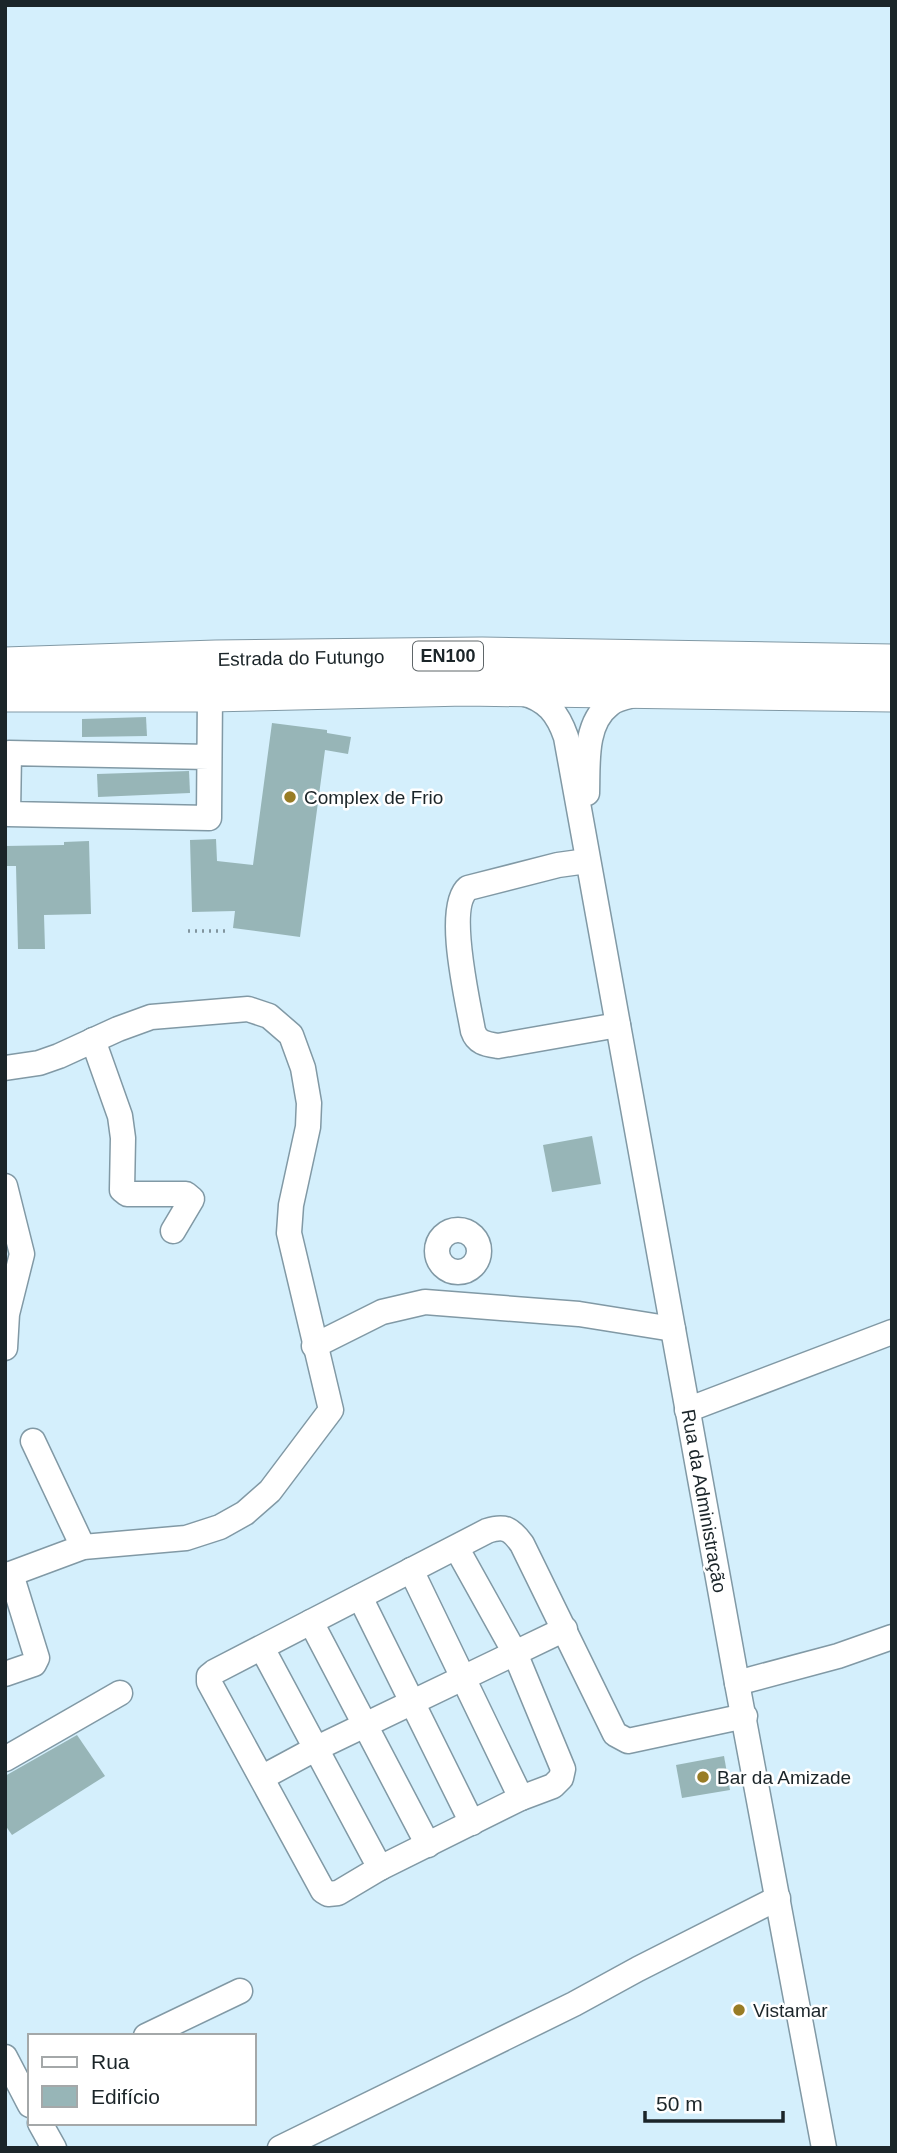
<svg xmlns="http://www.w3.org/2000/svg" width="897" height="2153" font-family="Arial,sans-serif">
	<style>
		.building { fill: #97b5b7 }
		.lines { fill: none; stroke-linecap: round; stroke-linejoin: round }
		.minor-casing { stroke: #8199a5; stroke-width: 27 }
		.highway-casing { stroke: #8199a5; stroke-width: 39 }
		.path { stroke: #81959e; stroke-width: 3.5; stroke-dasharray: 2 5; stroke-linecap: butt }
		.minor { stroke: #fff; stroke-width: 24 }
		.highway { stroke: #fff; stroke-width: 37 }
		.poi-dot { fill: #987c25; stroke: #fff; stroke-width: 2.5 }
		.labels { text-anchor: middle; dominant-baseline: central; stroke-width: 5; stroke-linejoin: round; paint-order: stroke }
		.shield { fill: #fff; stroke: #5f6669; stroke-width: 2 }
		.shield-label { font-size: 18px; font-weight: bold; fill: #1b2529 }
		.street-label { font-size: 19px; fill: #1b2529; stroke: #fff }
		.poi-label { font-size: 19px; fill: #1b2529; stroke: #fff; text-anchor: start }
	</style>
	<rect width="100%" height="100%" fill="#d4effc"/>
	<!-- building -->
	<g class="building">
		<path d="M 146,717 L 147,736 L 82,737 L 82,719 Z"/>
		<path d="M 272,723 L 327,730 L 327,733 L 351,737 L 348,754 L 325,750 L 300,937 L 233,928 L 235,911 L 192,912 L 190,840 L 216,839 L 217,861 L 253,865 Z"/>
		<path d="M 189,771 L 190,793 L 98,797 L 97,774 Z"/>
		<path d="M 89,841 L 91,914 L 44,915 L 45,949 L 18,949 L 16,866 L 5,866 L 5,846 L 64,845 L 64,842 Z"/>
		<path d="M 592,1136 L 601,1184 L 552,1192 L 543,1145 Z"/>
		<path d="M 77,1735 L 105,1776 L 12,1835 L 5,1825 L 5,1776 Z"/>
		<path d="M 724,1756 L 730,1790 L 682,1798 L 676,1765 Z"/>
	</g>
	<g class="lines">
		<defs>
			<g id="minor">
				<path d="M 522,693 C 547,699 558,714 566,737 L 737,1683 L 824,2148"/>
				<path d="M 209,757 L 9,753 L 8,814 L 209,818 L 210,693"/>
				<path d="M 587,793 C 588,765 584,724 609,705 C 615,699 626,697 634,695"/>
				<path d="M 587,861 L 558,865 L 468,888 C 445,907 468,1002 473,1031 C 477,1043 486,1044 498,1046 L 618,1025"/>
				<path d="M 93,1040 L 120,1116 L 123,1138 L 122,1190 L 127,1194 L 186,1194 L 192,1199 L 173,1231"/>
				<path d="M 5,1068 L 39,1063 L 59,1056 L 118,1029 L 151,1017 L 248,1009 L 269,1016 L 291,1035 L 303,1068 L 309,1103 L 308,1127 L 291,1205 L 289,1233 L 331,1410 L 270,1491 L 245,1513 L 220,1527 L 186,1538 L 83,1547 L 5,1576"/>
				<path d="M 5,1186 L 22,1254 L 7,1314 L 5,1348"/>
				<circle cx="458" cy="1251" r="21"/>
				<path d="M 314,1346 L 382,1312 L 425,1302 L 579,1314 L 673,1329"/>
				<path d="M 687,1410 L 892,1332"/>
				<path d="M 33,1441 L 83,1547"/>
				<path d="M 456,1547 L 515,1653 L 563,1769 L 561,1778 L 553,1786 L 521,1798 L 380,1868 L 338,1893 L 328,1894 L 323,1891 L 209,1682 L 209,1676 L 214,1672 L 487,1531 C 505,1525 511,1529 522,1544 L 615,1734 L 628,1741 L 745,1716"/>
				<path d="M 411,1570 L 521,1798"/>
				<path d="M 360,1597 L 472,1823"/>
				<path d="M 311,1622 L 428,1845"/>
				<path d="M 262,1648 L 380,1868"/>
				<path d="M 5,1674 L 34,1664 L 37,1658 L 11,1574"/>
				<path d="M 737,1683 L 838,1656 L 892,1637"/>
				<path d="M 5,1759 L 120,1693"/>
				<path d="M 263,1777 L 315,1749 L 565,1629"/>
				<path d="M 146,2036 L 240,1991"/>
				<path d="M 5,2057 L 30,2105"/>
				<path d="M 40,2123 L 54,2148"/>
				<path d="M 280,2148 L 574,2004 L 638,1969 L 778,1898"/>
			</g>
			<g id="highway">
				<path d="M 5,666 L 216,659 L 482,656 L 892,663"/>
				<path d="M 5,693 L 210,693 L 465,687 L 892,693"/>
			</g>
		</defs>
		<!-- minor casing -->
		<use href="#minor" class="minor-casing"/>
		<!-- highway casing -->
		<use href="#highway" class="highway-casing"/>
		<!-- path -->
		<path class="path" d="M 188,931 L 230,931"/>
		<!-- minor -->
		<use href="#minor" class="minor"/>
		<!-- highway -->
		<use href="#highway" class="highway"/>
	</g>
	<!-- markers -->
	<g class="poi-dot">
		<circle cx="290" cy="797" r="7"/>
		<circle cx="703" cy="1777" r="7"/>
		<circle cx="739" cy="2010" r="7"/>
	</g>
	<g class="labels">
		<!-- shield labels -->
		<rect class="shield" x="413" y="641.5" width="70" height="29" rx="5"/>
		<g class="shield-label">
			<text x="448" y="656">EN100</text>
		</g>
		<!-- street labels -->
		<g class="street-label">
			<text transform="translate(301 658) rotate(-1)">Estrada do Futungo</text>
			<text transform="translate(704 1501) rotate(80)">Rua da Administração</text>
		</g>
		<!-- poi labels -->
		<g class="poi-label">
			<text x="304" y="797">Complex de Frio</text>
			<text x="717" y="1777">Bar da Amizade</text>
			<text x="753" y="2010">Vistamar</text>
		</g>
	</g>
	<!-- border -->
	<rect width="897" height="2153" fill="none" stroke="#1b2529" stroke-width="14"/>
	<!-- legend -->
	<rect x="28" y="2034" width="228" height="91" fill="#ffffff" stroke="#a4a8a9" stroke-width="2"/>
	<rect x="42" y="2057" width="35" height="10" fill="#ffffff" stroke="#a4a8a9" stroke-width="2"/>
	<text x="91" y="2069" font-size="21" fill="#1b2529">Rua</text>
	<rect x="42" y="2086" width="35" height="21" fill="#97b5b7" stroke="#a4a8a9" stroke-width="2"/>
	<text x="91" y="2104" font-size="21" fill="#1b2529">Edifício</text>
	<!-- scale -->
	<path d="M645 2111v10h138v-10" fill="none" stroke="#1b2529" stroke-width="3.5"/>
	<text x="656" y="2111" font-size="21" fill="#1b2529" stroke="#ffffff" stroke-width="5" paint-order="stroke">50 m</text>
</svg>
